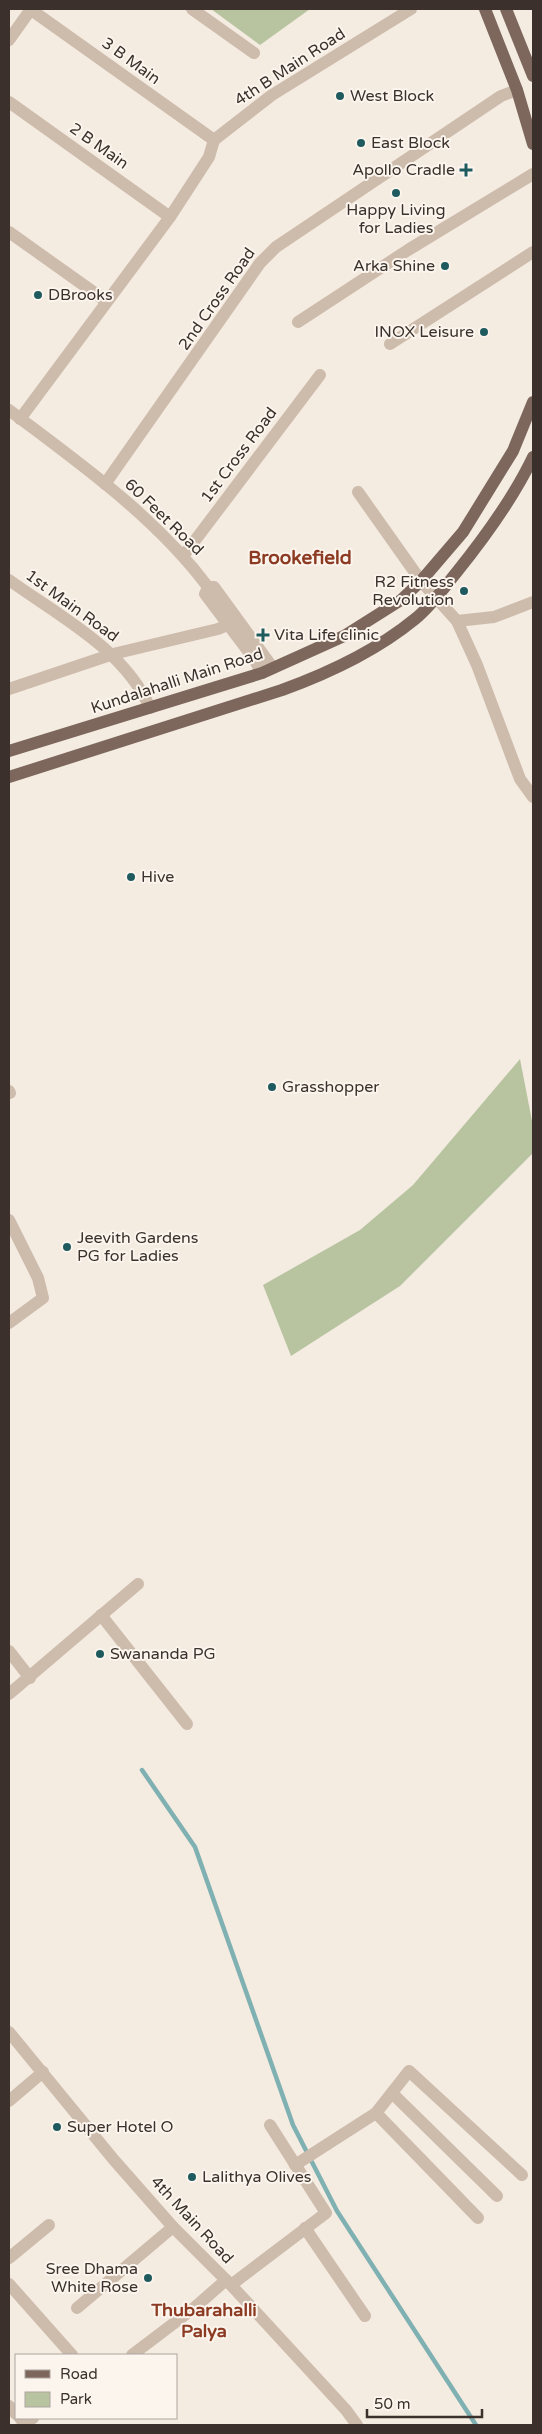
<svg xmlns="http://www.w3.org/2000/svg" width="542" height="2434" font-family="'Varela Round',sans-serif">
	<style>
		.green { fill: #b8c4a0 }
		.lines { fill: none; stroke-linecap: round; stroke-linejoin: round }
		.stream { stroke: #7fb0b2; stroke-width: 4.5 }
		.minor { stroke: #cdbbac; stroke-width: 12 }
		.tertiary { stroke: #cdbbac; stroke-width: 12 }
		.primary { stroke: #7d675c; stroke-width: 12 }
		.poi-dot { fill: #1f5a5e; stroke: #fbf5ee; stroke-width: 2 }
		.labels { text-anchor: middle; dominant-baseline: central; stroke-width: 4; stroke-linejoin: round; paint-order: stroke }
		.street-label { font-size: 16px; fill: #3b302b; stroke: #fbf5ee }
		.poi-label { font-size: 16px; fill: #3b302b; stroke: #fbf5ee; text-anchor: start }
		.neighbourhood-label { font-size: 18px; font-weight: bold; fill: #8c3b22; stroke: #fbf5ee }
		.quarter-label { font-size: 19px; font-weight: bold; fill: #8c3b22; stroke: #fbf5ee }
	</style>
	<rect width="100%" height="100%" fill="#f4ebe1"/>
	<!-- green -->
	<g class="green">
		<path d="M 211,9 L 310,9 L 260,45 Z"/>
		<path d="M 520,1059 L 533,1126 L 533,1153 L 400,1286 L 291,1356 L 263,1285 L 360,1230 L 413,1185 Z"/>
	</g>
	<g class="lines">
		<!-- stream -->
		<path class="stream" d="M 142,1770 L 195,1847 L 293,2125 L 337,2211 L 476,2425"/>
		<!-- minor -->
		<g class="minor">
			<path d="M 30,9 L 214,140"/>
			<path d="M 192,9 L 254,53"/>
			<path d="M 9,40 L 31,9"/>
			<path d="M 9,102 L 170,217"/>
			<path d="M 214,140 L 272,95 L 411,9"/>
			<path d="M 9,232 L 106,301"/>
			<path d="M 298,322 L 408,250 L 533,174"/>
			<path d="M 390,344 L 533,252"/>
			<path d="M 20,419 L 170,217 L 209,157 L 214,140"/>
			<path d="M 105,484 L 260,263 L 276,247 L 501,96 L 517,90"/>
			<path d="M 358,492 L 421,581 L 457,621 L 477,665 L 520,779 L 533,797"/>
			<path d="M 184,555 L 320,375"/>
			<path d="M 9,580 C 59,616 124,649 150,708"/>
			<path d="M 457,621 L 494,617 L 533,602"/>
			<path d="M 9,689 L 113,654 L 218,629 L 237,621"/>
			<path d="M 9,1091 L 10,1093"/>
			<path d="M 9,1220 L 38,1278 L 43,1298 L 9,1323"/>
			<path d="M 101,1615 L 187,1724"/>
			<path d="M 9,1651 L 30,1678"/>
			<path d="M 9,1694 L 138,1584"/>
			<path d="M 9,2032 L 114,2160 L 173,2227 L 231,2285 L 346,2410 L 357,2425"/>
			<path d="M 392,2093 L 497,2196"/>
			<path d="M 9,2101 L 43,2072"/>
			<path d="M 376,2113 L 478,2218"/>
			<path d="M 295,2165 L 376,2113 L 409,2071 L 522,2175"/>
			<path d="M 305,2228 L 365,2316"/>
			<path d="M 9,2258 L 49,2225"/>
			<path d="M 9,2284 L 72,2355"/>
			<path d="M 231,2285 L 326,2213 L 270,2125"/>
			<path d="M 77,2308 L 173,2227"/>
			<path d="M 132,2355 L 194,2308 L 226,2280"/>
			<path d="M 9,2406 L 16,2414"/>
			<path d="M 20,2418 L 24,2423 L 33,2418"/>
		</g>
		<!-- tertiary -->
		<g class="tertiary">
			<path d="M 9,410 C 79,463 155,516 208,587 L 214,587 L 273,668"/>
			<path d="M 208,587 L 205,594 L 254,659 L 262,673"/>
		</g>
		<!-- primary -->
		<g class="primary">
			<path d="M 485,9 L 517,90 L 533,144"/>
			<path d="M 506,9 L 533,76"/>
			<path d="M 9,751 L 262,673 L 344,636 L 401,600 L 421,581 L 463,532 L 513,451 L 533,402"/>
			<path d="M 9,777 L 282,690 C 329,673 376,651 415,619 C 431,606 443,589 456,573 C 485,537 513,499 533,457"/>
		</g>
	</g>
	<!-- markers -->
	<g class="poi-dot">
		<circle cx="340" cy="96" r="5"/>
		<circle cx="361" cy="143" r="5"/>
		<path d="M463.5 162.5h5v5h5v5h-5v5h-5v-5h-5v-5h5z"/>
		<circle cx="396" cy="193" r="5"/>
		<circle cx="445" cy="266" r="5"/>
		<circle cx="38" cy="295" r="5"/>
		<circle cx="484" cy="332" r="5"/>
		<circle cx="464" cy="591" r="5"/>
		<path d="M260.5 627.5h5v5h5v5h-5v5h-5v-5h-5v-5h5z"/>
		<circle cx="131" cy="877" r="5"/>
		<circle cx="272" cy="1087" r="5"/>
		<circle cx="67" cy="1247" r="5"/>
		<circle cx="100" cy="1654" r="5"/>
		<circle cx="57" cy="2127" r="5"/>
		<circle cx="192" cy="2177" r="5"/>
		<circle cx="148" cy="2278" r="5"/>
	</g>
	<g class="labels">
		<!-- street labels -->
		<g class="street-label">
			<text transform="translate(131 61) rotate(36)">3 B Main</text>
			<text transform="translate(290 67) rotate(-33)">4th B Main Road</text>
			<text transform="translate(99 146) rotate(35)">2 B Main</text>
			<text transform="translate(217 299) rotate(-55)">2nd Cross Road</text>
			<text transform="translate(239 455) rotate(-53)">1st Cross Road</text>
			<text transform="translate(164 517) rotate(44)">60 Feet Road</text>
			<text transform="translate(72 606) rotate(36)">1st Main Road</text>
			<text transform="translate(177 681) rotate(-18)">Kundalahalli Main Road</text>
			<text transform="translate(192 2220) rotate(47)">4th Main Road</text>
		</g>
		<!-- poi labels -->
		<g class="poi-label">
			<text x="350" y="96">West Block</text>
			<text x="371" y="143">East Block</text>
			<text x="455" y="170" text-anchor="end">Apollo Cradle</text>
			<text x="396" y="210" text-anchor="middle">Happy Living<tspan x="396" dy="18">for Ladies</tspan></text>
			<text x="435" y="266" text-anchor="end">Arka Shine</text>
			<text x="48" y="295">DBrooks</text>
			<text x="474" y="332" text-anchor="end">INOX Leisure</text>
			<text x="454" y="582" text-anchor="end">R2 Fitness<tspan x="454" dy="18">Revolution</tspan></text>
			<text x="274" y="635">Vita Life clinic</text>
			<text x="141" y="877">Hive</text>
			<text x="282" y="1087">Grasshopper</text>
			<text x="77" y="1238">Jeevith Gardens<tspan x="77" dy="18">PG for Ladies</tspan></text>
			<text x="110" y="1654">Swananda PG</text>
			<text x="67" y="2127">Super Hotel O</text>
			<text x="202" y="2177">Lalithya Olives</text>
			<text x="138" y="2269" text-anchor="end">Sree Dhama<tspan x="138" dy="18">White Rose</tspan></text>
		</g>
		<!-- neighbourhood labels -->
		<g class="neighbourhood-label">
			<text x="204" y="2310">Thubarahalli<tspan x="204" dy="21">Palya</tspan></text>
		</g>
		<!-- quarter labels -->
		<g class="quarter-label">
			<text x="300" y="558">Brookefield</text>
		</g>
	</g>
	<!-- border -->
	<rect width="542" height="2434" fill="none" stroke="#3b302b" stroke-width="20"/>
	<!-- legend -->
	<rect x="15" y="2354" width="162" height="65" fill="#fbf5ee" stroke="#aea6a0"/>
	<rect x="25" y="2370" width="25" height="8" fill="#7d675c" stroke="#aea6a0"/>
	<text x="60" y="2379" font-size="15" fill="#3b302b">Road</text>
	<rect x="25" y="2392" width="25" height="15" fill="#b8c4a0" stroke="#aea6a0"/>
	<text x="60" y="2404" font-size="15" fill="#3b302b">Park</text>
	<!-- scale -->
	<path d="M367 2409v8h115v-8" fill="none" stroke="#3b302b" stroke-width="2.5"/>
	<text x="374" y="2409" font-size="15" fill="#3b302b" stroke="#fbf5ee" stroke-width="4" paint-order="stroke">50 m</text>
</svg>
